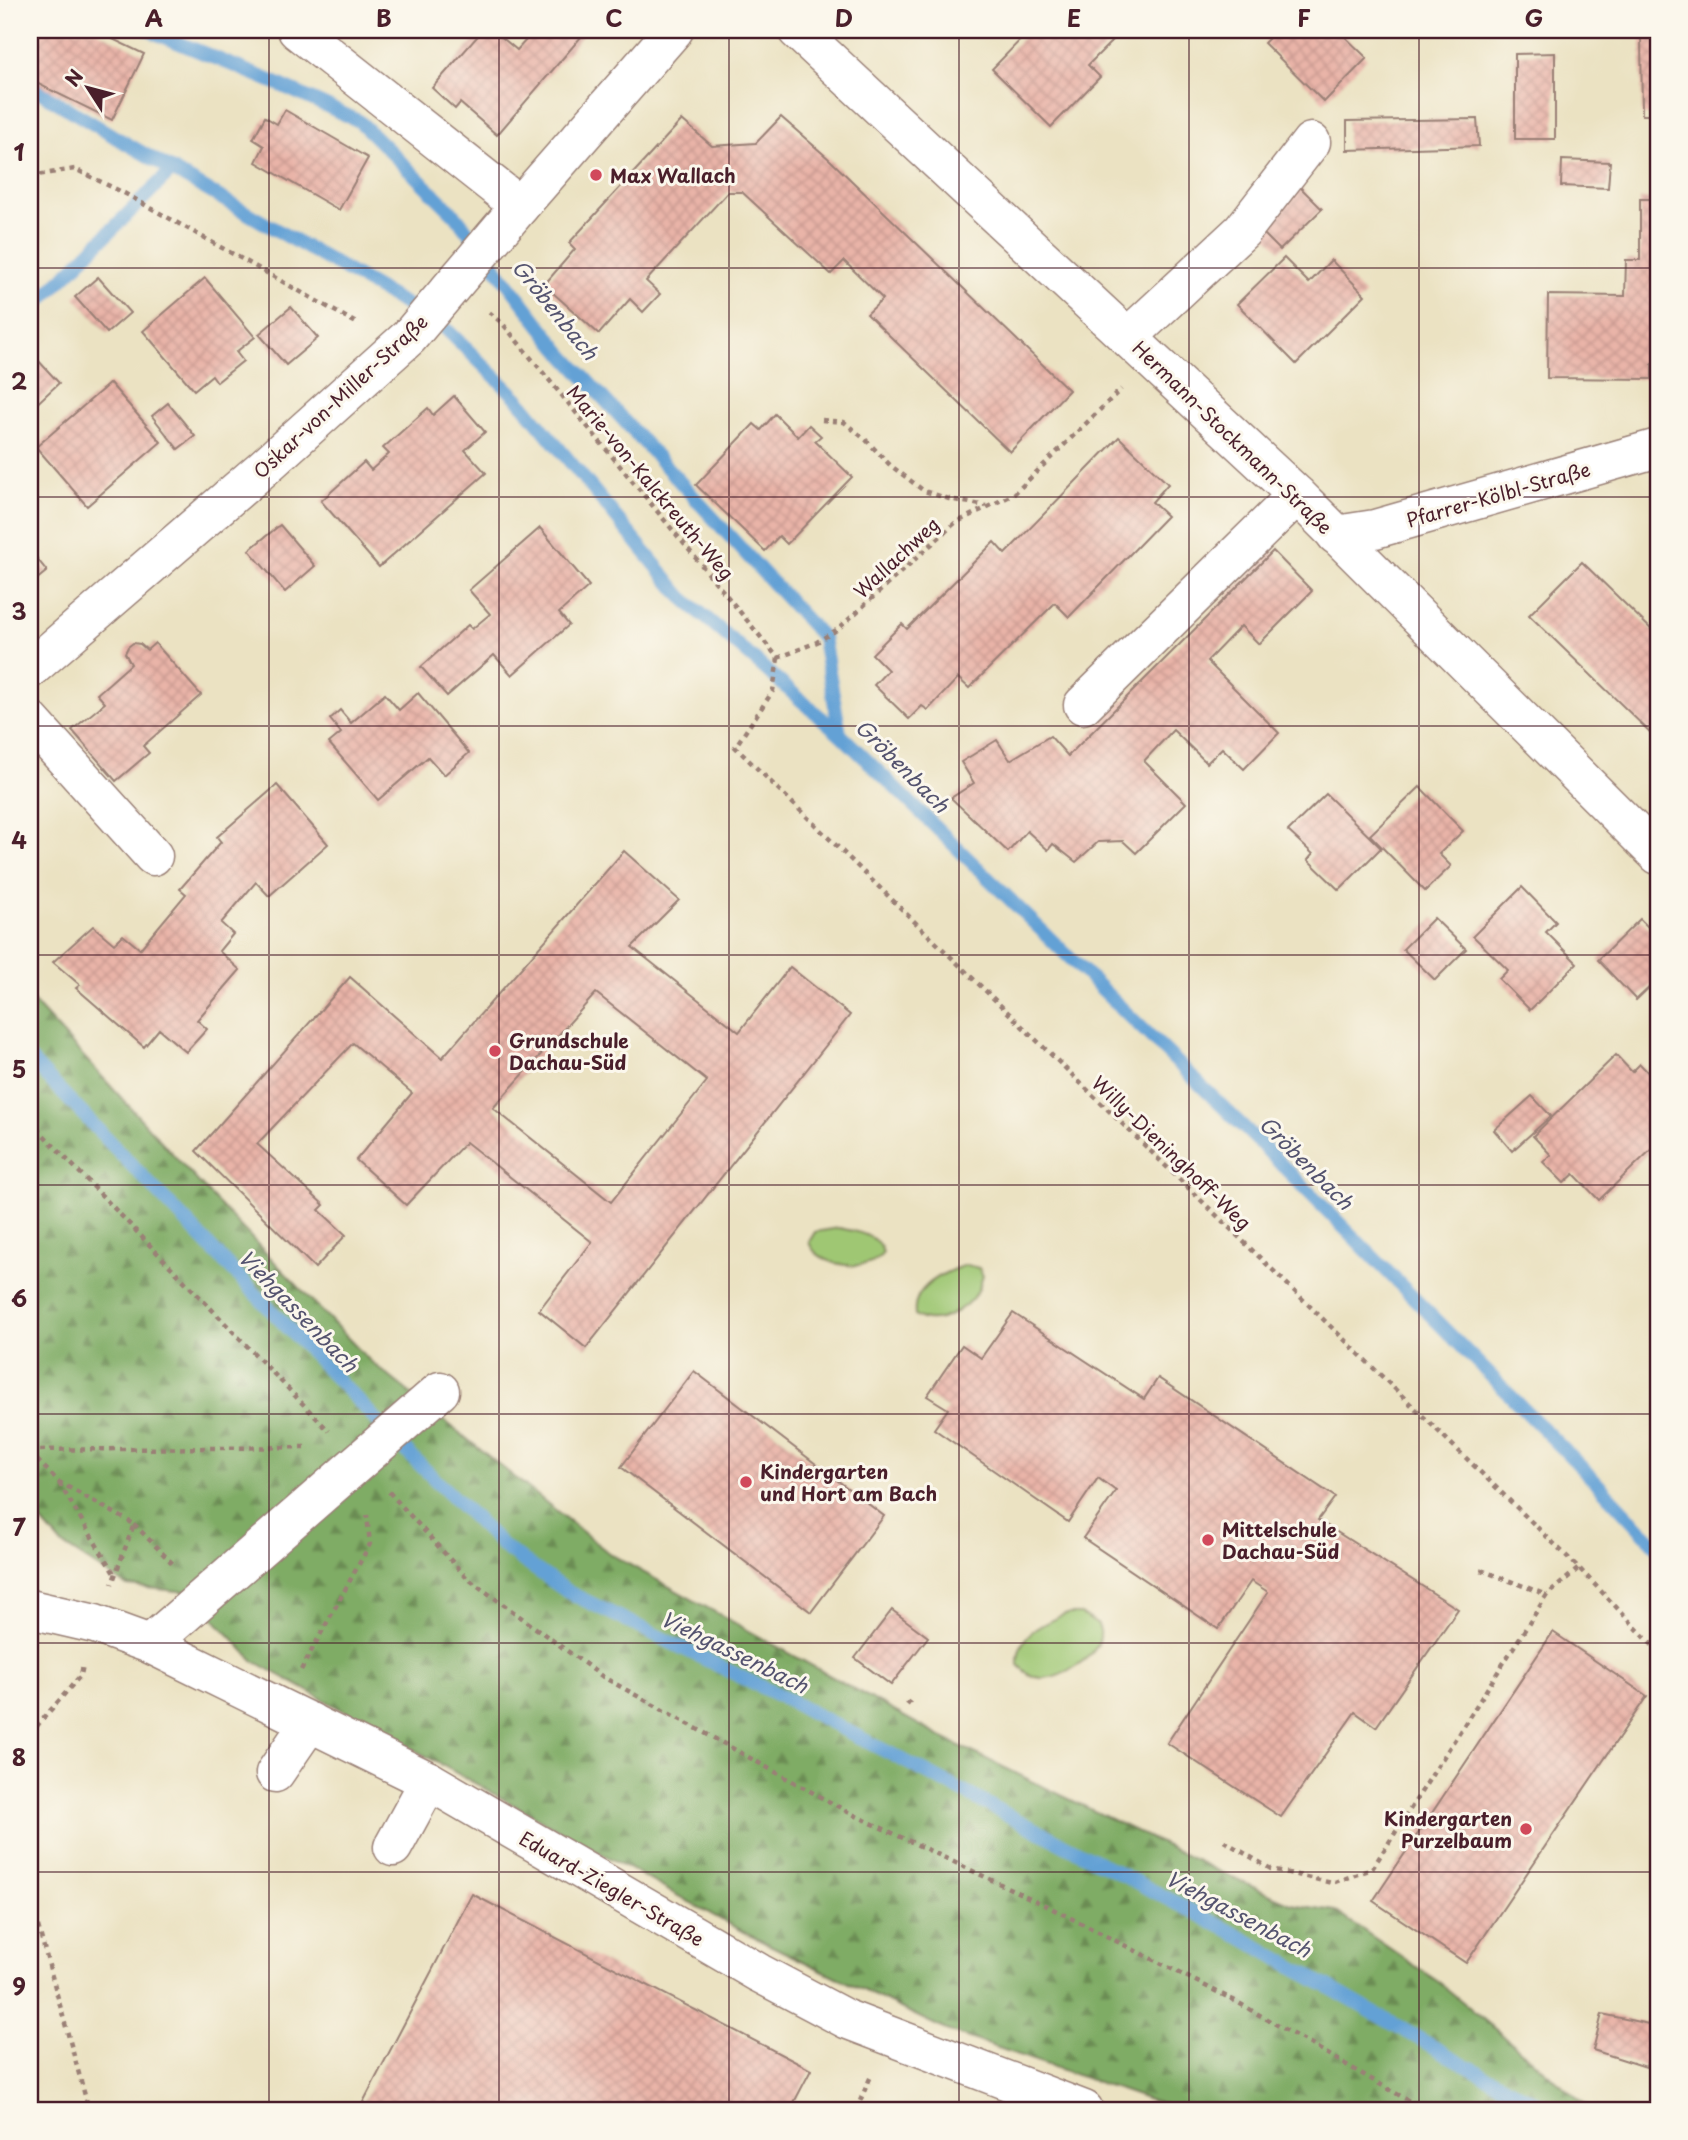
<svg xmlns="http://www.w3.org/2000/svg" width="1688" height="2140" font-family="'Playpen Sans',sans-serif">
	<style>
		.green { fill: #9fc773; stroke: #74734f; stroke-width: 2 }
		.forest { fill: url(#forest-firs); stroke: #646648; stroke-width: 2 }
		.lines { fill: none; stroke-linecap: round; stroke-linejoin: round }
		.stream { stroke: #63a1d5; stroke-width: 14 }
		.building { fill: url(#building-cross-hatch); fill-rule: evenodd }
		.minor-casing { stroke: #9a8076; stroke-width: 41 }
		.path { stroke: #9a8076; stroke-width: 4.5; stroke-dasharray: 5 5; stroke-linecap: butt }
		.minor { stroke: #fff; stroke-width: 38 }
		.grid { fill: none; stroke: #4a1f2b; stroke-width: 2; stroke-opacity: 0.55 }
		.poi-dot { fill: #d1495b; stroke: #fbf7ec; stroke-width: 2.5 }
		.labels { text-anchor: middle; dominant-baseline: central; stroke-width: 6; stroke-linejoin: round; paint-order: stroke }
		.poi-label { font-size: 19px; font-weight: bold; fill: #4a1f2b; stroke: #fbf7ec; text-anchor: start }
		.street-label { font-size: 19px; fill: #4a1f2b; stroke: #fbf7ec }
		.water-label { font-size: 21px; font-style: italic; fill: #54536f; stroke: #fbf7ec }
		.neatline { fill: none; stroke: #4a1f2b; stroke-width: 2.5 }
		.grid-label { font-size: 23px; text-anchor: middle; font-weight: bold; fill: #4a1f2b }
	</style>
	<defs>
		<pattern id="forest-firs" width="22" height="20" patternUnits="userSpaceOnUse" patternTransform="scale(1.75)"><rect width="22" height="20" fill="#7fac65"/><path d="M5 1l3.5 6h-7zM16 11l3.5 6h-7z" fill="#6a8b53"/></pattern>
		<pattern id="building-cross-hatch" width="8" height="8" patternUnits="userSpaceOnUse" patternTransform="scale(1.75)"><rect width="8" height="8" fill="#e9b4a8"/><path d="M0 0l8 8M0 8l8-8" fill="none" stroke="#c99a91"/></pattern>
	</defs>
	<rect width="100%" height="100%" fill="#fbf7ec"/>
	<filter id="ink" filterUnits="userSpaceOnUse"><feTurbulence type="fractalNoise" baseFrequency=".0143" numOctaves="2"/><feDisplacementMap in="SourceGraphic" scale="14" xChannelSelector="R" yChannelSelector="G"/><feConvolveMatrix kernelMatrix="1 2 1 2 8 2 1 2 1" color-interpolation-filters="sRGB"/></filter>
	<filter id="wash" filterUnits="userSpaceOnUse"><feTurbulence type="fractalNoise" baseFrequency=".00686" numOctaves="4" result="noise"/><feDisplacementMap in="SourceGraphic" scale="28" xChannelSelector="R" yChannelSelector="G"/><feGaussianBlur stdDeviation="1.57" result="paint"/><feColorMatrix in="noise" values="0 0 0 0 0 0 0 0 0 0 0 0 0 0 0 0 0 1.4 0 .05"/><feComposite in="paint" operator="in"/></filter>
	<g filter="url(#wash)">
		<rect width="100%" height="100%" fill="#ebe2c2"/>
		<!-- green -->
		<g class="green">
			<path d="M 839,1228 C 855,1231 879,1235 883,1253 C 868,1274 817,1267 809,1242 L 815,1232 Z"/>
			<path d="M 966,1265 L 979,1268 L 983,1276 C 981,1281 980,1288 977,1292 C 966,1309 934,1330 915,1315 C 911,1287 944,1272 966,1265 Z"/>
			<path d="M 1065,1614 L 1081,1614 L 1098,1625 C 1099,1628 1101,1632 1100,1635 C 1100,1656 1060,1679 1041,1678 C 1032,1678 1024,1671 1018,1665 C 1017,1634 1040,1625 1065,1614 Z"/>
		</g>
		<!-- forest -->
		<path class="forest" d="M 30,998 L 213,1198 L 369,1360 L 610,1554 L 941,1737 L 1220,1872 L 1291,1904 L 1335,1911 L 1440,1983 L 1592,2110 L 1178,2110 L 946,2030 L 749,1935 L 254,1661 L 188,1592 L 127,1586 L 60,1543 L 30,1508 Z"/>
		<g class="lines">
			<!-- stream -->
			<g class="stream">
				<path d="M 148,30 L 278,84 L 359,121 L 455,215 L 561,352 L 823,638 L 840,734 L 1261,1144 L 1593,1479 L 1658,1548"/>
				<path d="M 30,86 L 115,137 L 443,326 L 519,400 L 682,597 L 840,734"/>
				<path d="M 30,311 L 172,170"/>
				<path d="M 30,1059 L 408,1453 L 505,1548 L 568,1592 L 782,1697 L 1230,1931 L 1467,2066 L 1550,2110"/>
			</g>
		</g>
		<g id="blocks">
			<!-- building -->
			<g class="building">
				<path d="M 30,30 L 94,30 L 144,54 L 112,120 L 30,80 Z"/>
				<path d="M 483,30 L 493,30 L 517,50 L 535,30 L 587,30 L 497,135 L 460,103 L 455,109 L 432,88 Z"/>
				<path d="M 1030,30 L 1123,30 L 1088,65 L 1100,77 L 1051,127 L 992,69 Z"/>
				<path d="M 1277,30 L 1338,30 L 1367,58 L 1324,102 L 1264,43 Z"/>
				<path d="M 1641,30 L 1658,30 L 1658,115 L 1642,115 Z"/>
				<path d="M 1555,53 L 1555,139 L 1515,139 L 1515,54 Z"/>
				<path d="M 285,110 L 368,158 L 339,210 L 256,162 L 264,146 L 253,139 L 265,117 L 277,124 Z"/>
				<path d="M 781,117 L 829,159 L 1069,390 L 1010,452 L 867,314 L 883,299 L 844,261 L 831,274 L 742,192 L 728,192 L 646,281 L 660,294 L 643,312 L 630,299 L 599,334 L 544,285 L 575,249 L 569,243 L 682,120 L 712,146 L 756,143 Z"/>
				<path d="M 1477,119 L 1479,146 L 1347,150 L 1347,121 Z"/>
				<path d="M 1562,160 L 1610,162 L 1608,188 L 1561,186 Z"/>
				<path d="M 1300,187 L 1322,209 L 1280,250 L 1258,228 Z"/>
				<path d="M 1640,199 L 1658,199 L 1658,364 L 1652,364 L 1652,379 L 1547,378 L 1548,295 L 1625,296 L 1626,260 L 1640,260 Z"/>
				<path d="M 1284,258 L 1309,283 L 1331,260 L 1365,295 L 1296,364 L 1237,304 Z"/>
				<path d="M 98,277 L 130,313 L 107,333 L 75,297 Z"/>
				<path d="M 205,278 L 255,337 L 236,352 L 243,361 L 217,382 L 212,375 L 194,390 L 143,331 Z"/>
				<path d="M 291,307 L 318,338 L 286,365 L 259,334 Z"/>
				<path d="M 36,358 L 59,383 L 30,410 L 30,364 Z"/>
				<path d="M 110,383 L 161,442 L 87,506 L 36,447 Z"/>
				<path d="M 454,396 L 485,432 L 465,450 L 486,473 L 379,567 L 321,501 L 364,462 L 371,470 L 389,454 L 383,448 L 428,408 L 433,415 Z"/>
				<path d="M 168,403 L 195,436 L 178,449 L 152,416 Z"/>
				<path d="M 775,414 L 798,437 L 809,425 L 821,436 L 815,441 L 852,477 L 787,544 L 779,536 L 765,551 L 696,485 L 754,424 L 761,430 Z"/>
				<path d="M 1119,437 L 1168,484 L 1152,502 L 1167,516 L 1069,617 L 1055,603 L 969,688 L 958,678 L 928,710 L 922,706 L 909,719 L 874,685 L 888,670 L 872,654 L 902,624 L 907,629 L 994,542 L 1005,554 Z"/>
				<path d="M 280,525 L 315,566 L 285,592 L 249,550 Z"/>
				<path d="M 540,528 L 589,586 L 559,613 L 569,625 L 512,675 L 494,655 L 447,696 L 421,667 L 468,625 L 472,629 L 490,614 L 469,590 Z"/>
				<path d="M 30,550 L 47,571 L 30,585 Z"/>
				<path d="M 1273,551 L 1312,591 L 1259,644 L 1241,626 L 1207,661 L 1279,733 L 1244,769 L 1222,748 L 1207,763 L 1173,730 L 1144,761 L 1186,803 L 1136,853 L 1123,841 L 1098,842 L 1076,862 L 1053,844 L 1048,850 L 1027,831 L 1008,852 L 951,798 L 974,783 L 961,762 L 997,740 L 1010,760 L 1050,736 L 1068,756 Z"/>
				<path d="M 1582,562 L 1658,636 L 1658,740 L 1529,615 Z"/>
				<path d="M 133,643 L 140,644 L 147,650 L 155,643 L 201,695 L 143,746 L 149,753 L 116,781 L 72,730 L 105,703 L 97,694 L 131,664 L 125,653 L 128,647 Z"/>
				<path d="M 418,693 L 469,753 L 444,775 L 428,757 L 378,800 L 329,743 L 341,733 L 330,719 L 340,710 L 351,723 L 385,694 L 399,710 Z"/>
				<path d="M 277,785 L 328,844 L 269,896 L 256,882 L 221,923 L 233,934 L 219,951 L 240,970 L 197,1020 L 207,1029 L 186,1052 L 159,1029 L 144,1047 L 76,988 L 80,985 L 53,962 L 93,926 L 114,944 L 123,935 L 140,949 L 186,894 L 180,889 L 221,842 L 217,837 Z"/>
				<path d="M 1420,787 L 1463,831 L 1439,854 L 1451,866 L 1425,891 L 1370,835 Z"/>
				<path d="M 1326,794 L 1381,848 L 1339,890 L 1308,860 L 1313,854 L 1288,831 Z"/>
				<path d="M 624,851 L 679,900 L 632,947 L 739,1032 L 790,967 L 850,1015 L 586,1348 L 539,1310 L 592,1242 L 466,1142 L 406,1205 L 356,1160 L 412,1093 L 353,1043 L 257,1144 L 324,1205 L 319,1210 L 346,1235 L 315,1268 L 196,1151 L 350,977 L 442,1058 ZM 596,993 L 707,1081 L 611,1202 L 493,1108 Z"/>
				<path d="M 1522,887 L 1556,922 L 1546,932 L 1577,963 L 1530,1010 L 1499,979 L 1508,970 L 1473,936 Z"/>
				<path d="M 1434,918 L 1466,949 L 1435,980 L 1403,949 Z"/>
				<path d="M 1640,919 L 1658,937 L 1658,979 L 1636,1000 L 1598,960 Z"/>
				<path d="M 1616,1055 L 1632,1072 L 1640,1064 L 1658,1083 L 1658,1143 L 1599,1200 L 1574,1174 L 1564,1183 L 1543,1162 L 1551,1155 L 1533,1136 Z"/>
				<path d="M 1532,1096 L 1551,1116 L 1512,1151 L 1494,1130 Z"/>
				<path d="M 1013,1313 L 1144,1399 L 1158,1378 L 1335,1497 L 1318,1520 L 1458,1609 L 1376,1727 L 1355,1712 L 1281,1817 L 1167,1743 L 1268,1592 L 1251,1581 L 1218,1629 L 1083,1538 L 1116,1491 L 1098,1478 L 1068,1522 L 934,1429 L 948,1409 L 927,1396 L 962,1345 L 981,1358 Z"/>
				<path d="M 694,1371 L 884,1516 L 811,1612 L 621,1467 Z"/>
				<path d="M 892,1610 L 928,1637 L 891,1685 L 855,1658 Z"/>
				<path d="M 1553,1632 L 1647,1696 L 1466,1963 L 1373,1901 Z"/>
				<path d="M 472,1894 L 811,2070 L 790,2110 L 359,2110 Z"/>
				<path d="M 1602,2014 L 1658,2026 L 1646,2067 L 1593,2050 Z"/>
			</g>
		</g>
	</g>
	<g filter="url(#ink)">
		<use href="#blocks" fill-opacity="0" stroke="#9a8076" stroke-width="2"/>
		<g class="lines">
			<defs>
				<g id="minor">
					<path d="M 297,30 L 520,206"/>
					<path d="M 797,30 L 1297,495 L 1658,855"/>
					<path d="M 1129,336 L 1242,231 L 1311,142"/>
					<path d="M 1336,535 L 1375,529 L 1658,448"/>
					<path d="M 30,669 L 261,470 L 409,337 L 520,206 L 674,30"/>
					<path d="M 1083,705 L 1297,495"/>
					<path d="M 30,720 L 153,856"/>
					<path d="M 30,1609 L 95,1624 L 150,1644 L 429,1781 L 759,1973 L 846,2019 L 1084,2110"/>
					<path d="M 150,1644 L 440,1391"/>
					<path d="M 275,1773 L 310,1722"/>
					<path d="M 393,1847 L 429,1781"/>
				</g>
			</defs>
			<!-- minor casing -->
			<use href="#minor" class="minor-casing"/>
			<!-- path -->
			<g class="path">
				<path d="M 30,176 L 75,169 L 124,193 L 358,324"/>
				<path d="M 489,312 L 503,324 L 778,658"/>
				<path d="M 822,420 L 844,422 L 866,440 L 890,465 L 924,491 L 949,499 L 986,506"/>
				<path d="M 778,658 L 773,691 L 735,747 L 1579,1568 L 1658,1651"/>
				<path d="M 778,658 L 817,642 L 838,629 L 955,523 L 1014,494 L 1121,389"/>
				<path d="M 30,1121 L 329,1431"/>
				<path d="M 30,1450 L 307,1447"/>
				<path d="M 30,1453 L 59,1482 L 134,1524 L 112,1584"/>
				<path d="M 59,1483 L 115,1575"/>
				<path d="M 389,1492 L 467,1578 L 603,1677 L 848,1812 L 1051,1908 L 1237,2002 L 1425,2110"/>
				<path d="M 134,1524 L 175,1566"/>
				<path d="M 1481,1570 L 1547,1595"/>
				<path d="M 301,1670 L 370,1544 L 367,1515"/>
				<path d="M 907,1705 L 911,1700"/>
				<path d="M 30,1734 L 81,1675 L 83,1665"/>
				<path d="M 1224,1841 L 1271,1869 L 1332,1883 L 1372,1869 L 1547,1595 L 1579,1568"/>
				<path d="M 30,1897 L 89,2110"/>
				<path d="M 856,2110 L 871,2076"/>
			</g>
			<!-- minor -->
			<use href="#minor" class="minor"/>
		</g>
	</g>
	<!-- grid -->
	<path class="grid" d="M 269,30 L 269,2110M 499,30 L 499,2110M 729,30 L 729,2110M 959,30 L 959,2110M 1189,30 L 1189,2110M 1419,30 L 1419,2110M 30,268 L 1658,268M 30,497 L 1658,497M 30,726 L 1658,726M 30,955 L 1658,955M 30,1185 L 1658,1185M 30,1414 L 1658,1414M 30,1643 L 1658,1643M 30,1872 L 1658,1872"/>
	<!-- markers -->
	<g class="poi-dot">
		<circle cx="596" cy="175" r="7"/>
		<circle cx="495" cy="1051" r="7"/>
		<circle cx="746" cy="1482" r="7"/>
		<circle cx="1208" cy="1540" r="7"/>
		<circle cx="1526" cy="1829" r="7"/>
	</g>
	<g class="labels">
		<!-- poi labels -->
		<g class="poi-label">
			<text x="610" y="175">Max Wallach</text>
			<text x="509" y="1040">Grundschule<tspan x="509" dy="22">Dachau-Süd</tspan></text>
			<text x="760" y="1471">Kindergarten<tspan x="760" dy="22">und Hort am Bach</tspan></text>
			<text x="1222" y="1529">Mittelschule<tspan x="1222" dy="22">Dachau-Süd</tspan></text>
			<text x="1512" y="1818" text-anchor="end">Kindergarten<tspan x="1512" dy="22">Purzelbaum</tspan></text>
		</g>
		<!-- street labels -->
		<g class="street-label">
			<text transform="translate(340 396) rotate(-43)">Oskar-von-Miller-Straße</text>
			<text transform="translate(1233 437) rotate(44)">Hermann-Stockmann-Straße</text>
			<text transform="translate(651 482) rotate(50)">Marie-von-Kalckreuth-Weg</text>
			<text transform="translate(1498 494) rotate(-16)">Pfarrer-Kölbl-Straße</text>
			<text transform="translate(896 557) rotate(-43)">Wallachweg</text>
			<text transform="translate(1172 1152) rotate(44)">Willy-Dieninghoff-Weg</text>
			<text transform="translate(612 1888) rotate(30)">Eduard-Ziegler-Straße</text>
		</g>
		<!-- water labels -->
		<g class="water-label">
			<text transform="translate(556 309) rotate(51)">Gröbenbach</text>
			<text transform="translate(903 765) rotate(45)">Gröbenbach</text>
			<text transform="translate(1307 1162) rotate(45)">Gröbenbach</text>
			<text transform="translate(299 1310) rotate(46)">Viehgassenbach</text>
			<text transform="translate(735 1651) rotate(26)">Viehgassenbach</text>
			<text transform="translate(1239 1913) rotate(28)">Viehgassenbach</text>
		</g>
	</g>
	<!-- margin -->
	<rect width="1688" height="2140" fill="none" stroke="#fbf7ec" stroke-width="77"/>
	<!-- north arrow -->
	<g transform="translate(88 88) rotate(306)" stroke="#fbf7ec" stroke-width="5" paint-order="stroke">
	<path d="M0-5L12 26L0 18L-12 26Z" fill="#4a1f2b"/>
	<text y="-10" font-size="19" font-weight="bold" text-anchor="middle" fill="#4a1f2b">N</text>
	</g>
	<rect x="38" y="38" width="1612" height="2064" class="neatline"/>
	<g class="grid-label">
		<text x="154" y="27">A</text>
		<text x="384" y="27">B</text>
		<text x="614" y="27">C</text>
		<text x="844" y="27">D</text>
		<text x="1074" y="27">E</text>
		<text x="1304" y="27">F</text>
		<text x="1534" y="27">G</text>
		<text x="19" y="161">1</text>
		<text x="19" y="390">2</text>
		<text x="19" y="620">3</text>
		<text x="19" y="849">4</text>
		<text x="19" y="1078">5</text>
		<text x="19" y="1307">6</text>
		<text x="19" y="1536">7</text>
		<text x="19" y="1766">8</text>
		<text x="19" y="1995">9</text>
	</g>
</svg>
